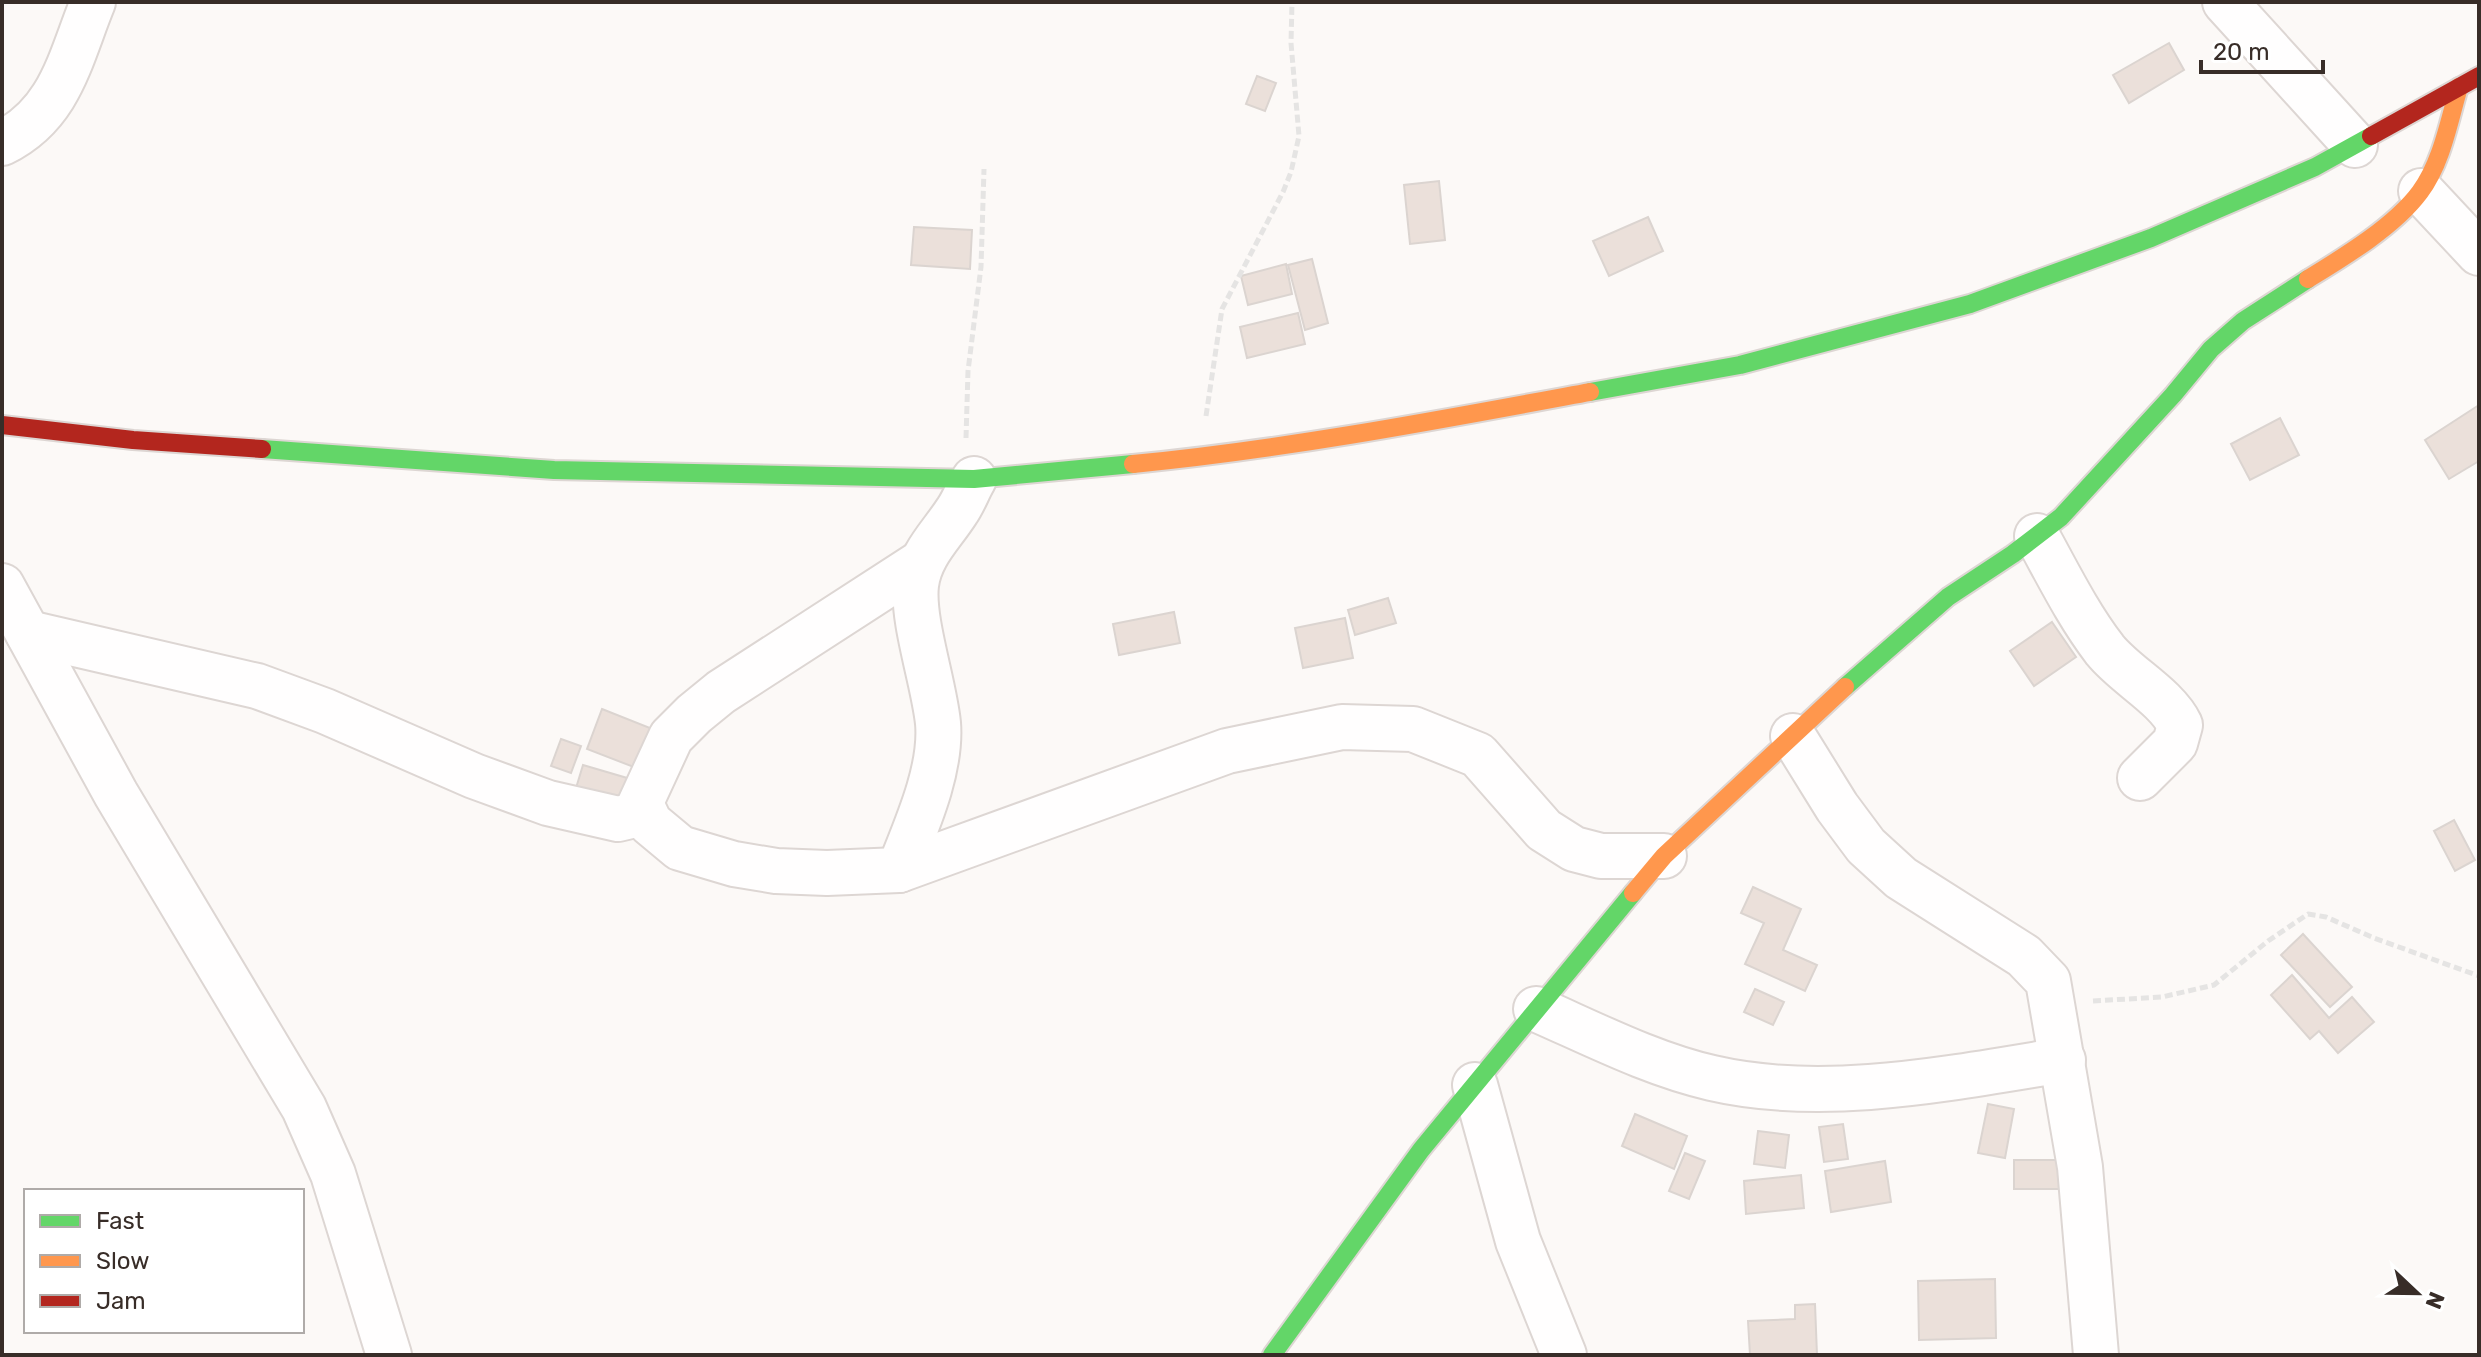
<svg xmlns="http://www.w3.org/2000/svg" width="2481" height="1357" font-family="Rubik,sans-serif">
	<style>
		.building { fill: #ebe0da; stroke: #dbd4d0; stroke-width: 2 }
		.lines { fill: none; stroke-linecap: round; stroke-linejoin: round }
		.street-casing { stroke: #ddd6d3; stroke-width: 48 }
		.fast-casing { stroke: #ddd6d3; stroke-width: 22 }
		.slow-casing { stroke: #ddd6d3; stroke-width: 22 }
		.jam-casing { stroke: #ddd6d3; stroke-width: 22 }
		.path { stroke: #e5e4e3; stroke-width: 5; stroke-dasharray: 8 4; stroke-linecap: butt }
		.street { stroke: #fffefe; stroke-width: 44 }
		.fast { stroke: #63d668; stroke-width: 18 }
		.slow { stroke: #ff974d; stroke-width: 18 }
		.jam { stroke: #b3261e; stroke-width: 18 }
	</style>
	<rect width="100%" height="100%" fill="#fcf9f7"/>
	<!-- building -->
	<g class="building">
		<path d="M 2169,43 L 2184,70 L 2129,103 L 2113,75 Z"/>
		<path d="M 1257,76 L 1276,83 L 1265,111 L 1246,104 Z"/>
		<path d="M 1439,181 L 1445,240 L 1410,244 L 1404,185 Z"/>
		<path d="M 1648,217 L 1663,251 L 1609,276 L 1593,241 Z"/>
		<path d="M 914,227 L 972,230 L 970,269 L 911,265 Z"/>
		<path d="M 1312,259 L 1328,323 L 1305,330 L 1288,265 Z"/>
		<path d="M 1286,264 L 1292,294 L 1248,305 L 1241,276 Z"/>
		<path d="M 1298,313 L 1305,344 L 1247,358 L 1240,327 Z"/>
		<path d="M 2479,405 L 2479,461 L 2449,479 L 2425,440 Z"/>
		<path d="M 2280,418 L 2299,455 L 2250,480 L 2231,444 Z"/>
		<path d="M 1388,598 L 1396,623 L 1355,635 L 1348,610 Z"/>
		<path d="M 1174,612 L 1180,643 L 1119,655 L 1113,624 Z"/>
		<path d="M 1345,618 L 1353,658 L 1303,668 L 1295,628 Z"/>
		<path d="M 2052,622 L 2076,657 L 2034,686 L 2010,651 Z"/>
		<path d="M 602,709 L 655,730 L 639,769 L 587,749 Z"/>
		<path d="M 561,739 L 581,746 L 571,773 L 551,766 Z"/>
		<path d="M 583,765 L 634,780 L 625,813 L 573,798 Z"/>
		<path d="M 2454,820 L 2475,860 L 2455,871 L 2434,831 Z"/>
		<path d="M 1753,887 L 1801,909 L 1783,950 L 1817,965 L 1805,991 L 1745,964 L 1764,923 L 1741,913 Z"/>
		<path d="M 2303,934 L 2352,987 L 2330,1007 L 2281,955 Z"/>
		<path d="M 2292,975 L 2329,1018 L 2352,997 L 2374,1022 L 2338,1053 L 2319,1031 L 2310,1039 L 2271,995 Z"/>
		<path d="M 1755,989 L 1784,1002 L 1773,1025 L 1744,1012 Z"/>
		<path d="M 1988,1104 L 2014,1109 L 2005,1158 L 1978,1153 Z"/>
		<path d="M 1635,1114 L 1687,1136 L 1674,1169 L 1622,1146 Z"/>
		<path d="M 1843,1124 L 1848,1159 L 1824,1162 L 1819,1127 Z"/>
		<path d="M 1758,1131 L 1789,1135 L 1785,1168 L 1754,1164 Z"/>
		<path d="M 1685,1153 L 1705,1161 L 1689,1199 L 1669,1191 Z"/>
		<path d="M 2014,1160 L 2061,1160 L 2060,1189 L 2014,1189 Z"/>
		<path d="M 1885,1161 L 1891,1202 L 1831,1212 L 1825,1171 Z"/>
		<path d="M 1801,1175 L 1804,1208 L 1746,1214 L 1744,1181 Z"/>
		<path d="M 1995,1279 L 1996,1338 L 1919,1340 L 1918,1281 Z"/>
		<path d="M 1815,1304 L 1817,1355 L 1750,1355 L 1748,1321 L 1795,1319 L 1795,1305 Z"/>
	</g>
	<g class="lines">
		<defs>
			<g id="street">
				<path d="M 2225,2 L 2355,145"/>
				<path d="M 2,143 C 61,114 70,58 93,2"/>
				<path d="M 2421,191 L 2479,253"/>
				<path d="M 2037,536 C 2058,574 2078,615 2105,650 C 2126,676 2166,696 2180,725 L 2175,743 L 2140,778"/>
				<path d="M 2,586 L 116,794 L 304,1108 L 333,1174 L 389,1355"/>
				<path d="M 28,633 L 257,686 L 325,711 L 474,776 L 548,803 L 618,819 L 635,815 L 671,737 L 694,714 L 721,692 L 922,562"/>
				<path d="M 1793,736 L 1837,807 L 1866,846 L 1901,878 L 2024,956 L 2048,981 L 2080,1167 L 2096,1355"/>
				<path d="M 641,804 L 650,823 L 680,848 L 734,864 L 776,871 L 827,873 L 899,870 L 1227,751 L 1342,727 L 1413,729 L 1478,755 L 1544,830 L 1574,849 L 1601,856 L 1664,856"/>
				<path d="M 899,870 C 916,827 942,770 938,723 C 934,683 912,621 916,585 C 920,554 941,536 957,511 C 964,501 968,489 974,479"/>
				<path d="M 1536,1009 C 1593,1034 1651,1064 1712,1078 C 1824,1104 1951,1078 2063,1060"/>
				<path d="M 1475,1085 L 1518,1241 L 1564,1355"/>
			</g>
			<g id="fast">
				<path d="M 1590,392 L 1740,365 L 1970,304 L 2151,238 L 2315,167 L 2371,136"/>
				<path d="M 262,449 L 554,470 L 974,479 L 1133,464"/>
				<path d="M 1845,687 L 1948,597 L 2013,554 L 2061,517 L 2173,395 L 2211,349 L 2243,321 L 2308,279"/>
				<path d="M 1272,1355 L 1421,1150 L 1633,893"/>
			</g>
			<g id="slow">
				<path d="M 2308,279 C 2344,257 2395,226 2420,192 C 2442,162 2449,121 2459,87"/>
				<path d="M 1133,464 C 1287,449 1439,420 1590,392"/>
				<path d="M 1633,893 L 1664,856 L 1845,687"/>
			</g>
			<g id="jam">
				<path d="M 2371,136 L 2479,76"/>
				<path d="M 2,425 L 133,440 L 262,449"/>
			</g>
		</defs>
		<!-- street casing -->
		<use href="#street" class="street-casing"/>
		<!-- fast casing -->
		<use href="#fast" class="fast-casing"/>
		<!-- slow casing -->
		<use href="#slow" class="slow-casing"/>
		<!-- jam casing -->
		<use href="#jam" class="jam-casing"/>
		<!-- path -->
		<g class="path">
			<path d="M 1206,416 L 1222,309 L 1283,192 L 1291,172 L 1299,136 L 1291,43 L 1292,2"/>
			<path d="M 966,438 L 968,371 L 981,267 L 984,169"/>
			<path d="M 2093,1001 L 2162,997 L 2214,985 L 2268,941 L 2308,914 L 2326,917 L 2374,938 L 2479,976"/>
		</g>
		<!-- street -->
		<use href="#street" class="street"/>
		<!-- fast -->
		<use href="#fast" class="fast"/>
		<!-- slow -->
		<use href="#slow" class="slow"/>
		<!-- jam -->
		<use href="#jam" class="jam"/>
	</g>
	<!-- border -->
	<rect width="2481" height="1357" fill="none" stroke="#382d28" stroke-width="8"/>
	<!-- legend -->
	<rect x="24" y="1189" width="280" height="144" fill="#ffffff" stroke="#afaba9" stroke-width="2"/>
	<rect x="40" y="1215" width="40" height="12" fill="#63d668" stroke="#afaba9" stroke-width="2"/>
	<text x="96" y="1229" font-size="24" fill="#382d28">Fast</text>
	<rect x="40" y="1255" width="40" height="12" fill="#ff974d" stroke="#afaba9" stroke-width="2"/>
	<text x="96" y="1269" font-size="24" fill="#382d28">Slow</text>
	<rect x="40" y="1295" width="40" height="12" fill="#b3261e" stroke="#afaba9" stroke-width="2"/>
	<text x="96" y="1309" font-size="24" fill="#382d28">Jam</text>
	<!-- north arrow -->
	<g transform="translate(2417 1293) rotate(112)" stroke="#ffffff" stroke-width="6" paint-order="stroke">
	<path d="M0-6L14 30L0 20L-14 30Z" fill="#382d28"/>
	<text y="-12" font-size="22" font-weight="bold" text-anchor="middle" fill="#382d28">N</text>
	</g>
	<!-- scale -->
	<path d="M2201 60v12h122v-12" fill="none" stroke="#382d28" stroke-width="4"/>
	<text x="2213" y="60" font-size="24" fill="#382d28" stroke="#ffffff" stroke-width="6" paint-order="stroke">20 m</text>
</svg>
